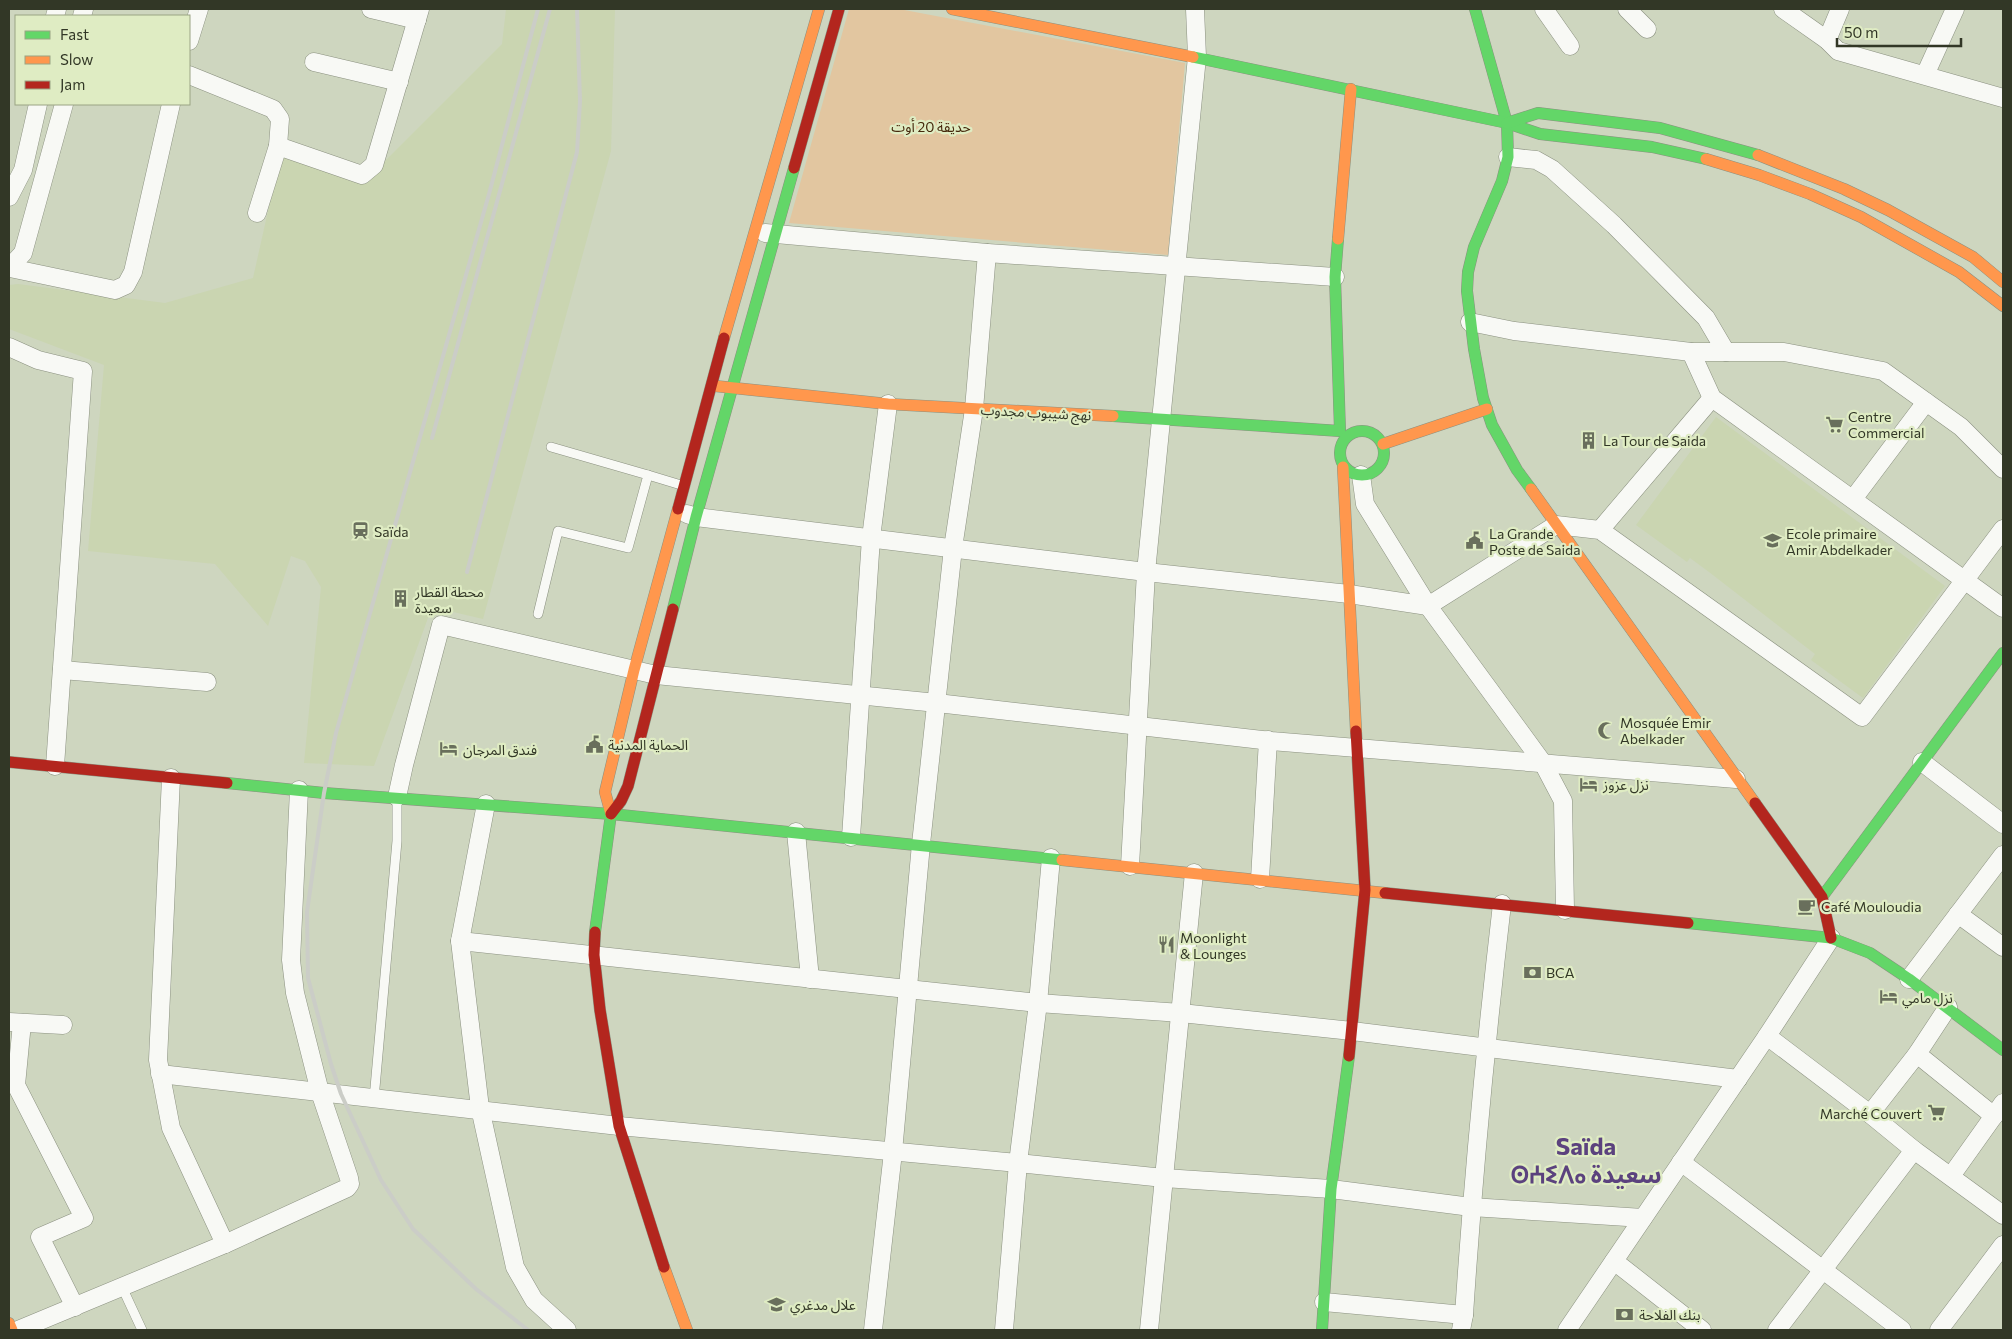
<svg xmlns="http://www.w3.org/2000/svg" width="2012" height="1339" font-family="Commissioner,'Noto Sans Arabic','Noto Sans Tifinagh',sans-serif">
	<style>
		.built { fill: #cad5b1 }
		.green { fill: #e2c6a0 }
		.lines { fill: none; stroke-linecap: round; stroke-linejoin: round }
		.lane-casing { stroke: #8b9180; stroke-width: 10 }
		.street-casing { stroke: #8b9180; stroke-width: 19 }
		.fast-casing { stroke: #8b9180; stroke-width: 12 }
		.slow-casing { stroke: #8b9180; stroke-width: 12 }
		.jam-casing { stroke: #8b9180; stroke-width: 12 }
		.lane { stroke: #f8f9f5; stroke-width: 9 }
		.street { stroke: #f8f9f5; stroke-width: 18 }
		.fast { stroke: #63d668; stroke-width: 11 }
		.slow { stroke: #ff974d; stroke-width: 11 }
		.jam { stroke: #b3261e; stroke-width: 11 }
		.rail { stroke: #cbcdc7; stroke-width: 4 }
		.labels { text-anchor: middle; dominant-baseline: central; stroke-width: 4.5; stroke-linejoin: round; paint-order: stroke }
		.park-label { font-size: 14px; fill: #46290d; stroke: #dfecc3 }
		.street-label { font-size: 14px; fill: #323726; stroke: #dfecc3 }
		.poi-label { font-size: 14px; fill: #323726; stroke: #dfecc3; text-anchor: start }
		.town-label { font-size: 24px; font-weight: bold; fill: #5b427e; stroke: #dfecc3 }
	</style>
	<rect width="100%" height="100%" fill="#ced6bf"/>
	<!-- built -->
	<g class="built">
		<path d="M 506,9 L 615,9 L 611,151 L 483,619 L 432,607 L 374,766 L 304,763 L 321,587 L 305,561 L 291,556 L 268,626 L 215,564 L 88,551 L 104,365 L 9,329 L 9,285 L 18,284 L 165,303 L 253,278 L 281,153 L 374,172 L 502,44 Z"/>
		<path d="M 1716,417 L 1945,586 L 1863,698 L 1811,660 L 1815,654 L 1709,572 L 1690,558 L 1687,562 L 1636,525 Z"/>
	</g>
	<!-- green -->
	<path class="green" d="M 849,9 L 899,9 L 1185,63 L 1168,255 L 789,223 Z"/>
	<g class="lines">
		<defs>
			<g id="lane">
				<path d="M 648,475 L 681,485"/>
				<path d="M 538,614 L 558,531 L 628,548 L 648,475 L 551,447"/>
				<path d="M 374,1099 L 397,841 L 397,802"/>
				<path d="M 122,1287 L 142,1330"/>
			</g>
			<g id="street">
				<path d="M 371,9 L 417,20"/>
				<path d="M 1544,9 L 1570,46"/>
				<path d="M 1627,9 L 1647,29"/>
				<path d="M 1783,9 L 1827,40 L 1838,51 L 2003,98"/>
				<path d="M 55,16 L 57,9"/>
				<path d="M 82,16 L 84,9"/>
				<path d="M 1827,40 L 1840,9"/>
				<path d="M 189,41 L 199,9"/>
				<path d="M 314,62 L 399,82"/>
				<path d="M 189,75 L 273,109 L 280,119 L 278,146 L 257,213"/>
				<path d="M 1925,75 L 1955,9"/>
				<path d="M 278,146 L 362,175 L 374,165 L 420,9"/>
				<path d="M 1508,157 L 1536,160 L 1552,169 L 1614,225 L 1706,318 L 1726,352"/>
				<path d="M 9,197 L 23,170 L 38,104"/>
				<path d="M 765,233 L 987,253 L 1335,277"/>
				<path d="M 9,268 L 23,253 L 64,104"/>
				<path d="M 10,268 L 115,290 L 126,285 L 133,272 L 171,104"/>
				<path d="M 1470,322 L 1514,331 L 1691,352 L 1784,352 L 1883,371 L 1961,427 L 2003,469"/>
				<path d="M 9,347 L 38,360 L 83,371 L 55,766"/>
				<path d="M 1691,352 L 1712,398 L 2003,608"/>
				<path d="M 1361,475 L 1365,504 L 1428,606 L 1543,763 L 1563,801 L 1565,910"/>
				<path d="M 1853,499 L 1926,402"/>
				<path d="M 687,514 L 696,517 L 1146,572 L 1349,594 L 1428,606 L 1556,525 L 1600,530 L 1862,717 L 2003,529"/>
				<path d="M 1600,530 L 1712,398"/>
				<path d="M 62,670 L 207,682"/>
				<path d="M 1922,762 L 2003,824"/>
				<path d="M 171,778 L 158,1060 L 171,1128 L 225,1244"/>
				<path d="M 397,797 L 404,765 L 441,625 L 656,675 L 937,703 L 1271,741 L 1736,779"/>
				<path d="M 486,804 L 460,941 L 480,1108 L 515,1267 L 534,1300 L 567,1330"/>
				<path d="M 796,832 L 810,979"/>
				<path d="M 851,837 L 871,538 L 888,404"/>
				<path d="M 1130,866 L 1146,572 L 1197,57 L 1195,9"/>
				<path d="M 1260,879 L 1268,740"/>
				<path d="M 1958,914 L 2003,947"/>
				<path d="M 460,941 L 1038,1003 L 1181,1013 L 1352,1031 L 1738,1079"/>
				<path d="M 1909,979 L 2003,855"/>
				<path d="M 9,1022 L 63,1025"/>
				<path d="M 22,1023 L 16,1085 L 84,1218 L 40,1237 L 75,1307"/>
				<path d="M 1767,1036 L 1870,1114 L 1914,1150 L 2003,1215"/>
				<path d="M 1917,1054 L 1994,1116"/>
				<path d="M 160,1074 L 619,1126 L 1018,1163 L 1164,1178 L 1331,1189 L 1471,1207 L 1643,1218"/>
				<path d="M 1870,1114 L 1917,1054 L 1948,1007"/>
				<path d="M 1681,1162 L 1902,1330"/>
				<path d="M 1951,1176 L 2003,1103"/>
				<path d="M 1614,1261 L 1702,1330"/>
				<path d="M 1324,1302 L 1464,1315"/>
				<path d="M 18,1330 L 225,1244 L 347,1188 L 350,1184 L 349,1178 L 320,1092 L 295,993 L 291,960 L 299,790"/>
				<path d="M 873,1330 L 893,1152 L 921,844 L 953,548 L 974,409 L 987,253"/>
				<path d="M 1004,1330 L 1018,1163 L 1038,1003 L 1051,858"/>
				<path d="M 1149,1330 L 1194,873"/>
				<path d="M 1461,1330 L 1464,1315 C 1473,1178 1486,1041 1502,904"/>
				<path d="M 1567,1330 L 1767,1036 L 1831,938"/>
				<path d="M 1777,1330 L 1914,1150"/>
				<path d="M 1939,1330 L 2003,1245"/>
			</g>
			<g id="fast">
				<path d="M 1475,9 L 1507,123 L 1508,157 L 1502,181 L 1474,247 L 1468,272 L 1467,291 L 1474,349 L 1483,398 L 1492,425 L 1517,470 L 1531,489"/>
				<path d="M 1193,57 L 1507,123 L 1540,134 L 1652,147 L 1706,159"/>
				<path d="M 1507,123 L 1538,113 L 1660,128 L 1758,155"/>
				<path d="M 1113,416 L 1340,431 L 1335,277 L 1338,239"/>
				<circle cx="1362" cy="453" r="22"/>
				<path d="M 673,609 L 696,517 L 794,168"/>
				<path d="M 227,783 L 324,793 L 611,814 L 595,932"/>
				<path d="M 611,814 L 1062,860"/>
				<path d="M 1822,897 L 2003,653"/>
				<path d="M 1688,923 L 1831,938 L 1870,953 L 1909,979 L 2003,1050"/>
				<path d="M 1322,1330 L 1331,1189 L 1349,1056"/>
			</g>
			<g id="slow">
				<path d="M 952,9 L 1193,57"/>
				<path d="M 1758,155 L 1844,189 L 1888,210 L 1973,257 L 2003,282"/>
				<path d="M 1706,159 L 1759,175 L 1810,194 L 1861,217 L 1959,272 L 2003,306"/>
				<path d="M 1338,239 L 1351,89"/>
				<path d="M 724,338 L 819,9"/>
				<path d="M 715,386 L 888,404 L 1113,416"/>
				<path d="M 1383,444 L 1487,409"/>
				<path d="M 1343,467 L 1356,731"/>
				<path d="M 1531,489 L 1755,803"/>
				<path d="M 611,814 L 605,792 L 634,670 L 678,509"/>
				<path d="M 1062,860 L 1385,893"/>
				<path d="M 664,1267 L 687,1330"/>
				<path d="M 9,1323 L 12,1330"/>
			</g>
			<g id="jam">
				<path d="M 794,168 L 839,9"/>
				<path d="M 678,509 L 724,338"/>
				<path d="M 9,762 L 227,783"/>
				<path d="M 1755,803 L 1822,897 L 1831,938"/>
				<path d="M 611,814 L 621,801 L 628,786 L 673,609"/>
				<path d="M 1385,893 L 1688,923"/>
				<path d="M 595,932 L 594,955 L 600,1010 L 619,1126 L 664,1267"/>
				<path d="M 1349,1056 L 1365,890 L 1356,731"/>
			</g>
		</defs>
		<!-- lane casing -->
		<use href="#lane" class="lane-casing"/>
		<!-- street casing -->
		<use href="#street" class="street-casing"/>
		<!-- fast casing -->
		<use href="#fast" class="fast-casing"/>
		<!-- slow casing -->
		<use href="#slow" class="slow-casing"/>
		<!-- jam casing -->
		<use href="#jam" class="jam-casing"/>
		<!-- lane -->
		<use href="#lane" class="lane"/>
		<!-- street -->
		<use href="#street" class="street"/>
		<!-- fast -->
		<use href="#fast" class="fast"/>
		<!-- slow -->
		<use href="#slow" class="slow"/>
		<!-- jam -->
		<use href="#jam" class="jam"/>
		<!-- rail -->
		<g class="rail">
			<path d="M 432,438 L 550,9"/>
			<path d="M 467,572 L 577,152 L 580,101 L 577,9"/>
			<path d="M 528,1330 L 476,1289 L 413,1229 L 381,1180 L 341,1094 L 331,1064 L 308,978 L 307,912 L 324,793 L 336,733 L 489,194 L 538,9"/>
		</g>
	</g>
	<!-- icons -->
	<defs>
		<symbol id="supermarket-bare" viewBox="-9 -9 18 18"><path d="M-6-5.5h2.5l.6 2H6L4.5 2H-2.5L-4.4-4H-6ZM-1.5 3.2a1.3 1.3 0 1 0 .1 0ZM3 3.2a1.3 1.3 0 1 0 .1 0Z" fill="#696f5c" stroke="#dfecc3" stroke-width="2.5" paint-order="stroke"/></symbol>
		<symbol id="building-bare" viewBox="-9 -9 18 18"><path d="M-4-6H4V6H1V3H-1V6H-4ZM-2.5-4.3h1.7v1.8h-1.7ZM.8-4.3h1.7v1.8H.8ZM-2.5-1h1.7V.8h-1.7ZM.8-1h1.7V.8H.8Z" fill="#696f5c" stroke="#dfecc3" stroke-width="2.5" paint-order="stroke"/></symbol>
		<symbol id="station-bare" viewBox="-9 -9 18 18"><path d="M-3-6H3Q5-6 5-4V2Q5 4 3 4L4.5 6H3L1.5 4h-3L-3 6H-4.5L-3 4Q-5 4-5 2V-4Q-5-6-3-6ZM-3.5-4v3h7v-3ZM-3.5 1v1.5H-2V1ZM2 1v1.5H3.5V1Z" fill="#696f5c" stroke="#dfecc3" stroke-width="2.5" paint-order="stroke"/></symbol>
		<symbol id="civic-bare" viewBox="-9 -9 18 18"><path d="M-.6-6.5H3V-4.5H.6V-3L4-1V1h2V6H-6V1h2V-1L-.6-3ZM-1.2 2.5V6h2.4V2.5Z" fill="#696f5c" stroke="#dfecc3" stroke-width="2.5" paint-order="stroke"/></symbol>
		<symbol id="school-bare" viewBox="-9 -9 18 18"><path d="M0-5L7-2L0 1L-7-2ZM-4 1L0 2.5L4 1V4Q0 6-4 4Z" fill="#696f5c" stroke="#dfecc3" stroke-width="2.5" paint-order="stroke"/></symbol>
		<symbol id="mosque-bare" viewBox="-9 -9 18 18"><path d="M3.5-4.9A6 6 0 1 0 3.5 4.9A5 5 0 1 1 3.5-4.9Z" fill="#696f5c" stroke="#dfecc3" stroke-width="2.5" paint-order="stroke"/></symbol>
		<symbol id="hotel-bare" viewBox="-9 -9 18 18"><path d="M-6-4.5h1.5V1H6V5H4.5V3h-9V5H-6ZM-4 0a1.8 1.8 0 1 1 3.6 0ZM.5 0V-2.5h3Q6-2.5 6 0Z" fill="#696f5c" stroke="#dfecc3" stroke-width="2.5" paint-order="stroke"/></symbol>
		<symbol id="cafe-bare" viewBox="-9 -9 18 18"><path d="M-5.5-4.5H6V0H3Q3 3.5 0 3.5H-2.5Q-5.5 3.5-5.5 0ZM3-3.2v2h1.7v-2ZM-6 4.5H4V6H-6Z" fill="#696f5c" stroke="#dfecc3" stroke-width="2.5" paint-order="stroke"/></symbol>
		<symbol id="restaurant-bare" viewBox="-9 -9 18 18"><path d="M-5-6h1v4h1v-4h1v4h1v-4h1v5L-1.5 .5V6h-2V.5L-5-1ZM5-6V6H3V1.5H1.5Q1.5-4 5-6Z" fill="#696f5c" stroke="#dfecc3" stroke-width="2.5" paint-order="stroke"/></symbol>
		<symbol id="bank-bare" viewBox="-9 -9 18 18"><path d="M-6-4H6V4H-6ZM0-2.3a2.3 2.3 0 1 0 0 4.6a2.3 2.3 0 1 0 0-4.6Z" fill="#696f5c" stroke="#dfecc3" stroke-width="2.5" paint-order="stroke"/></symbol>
	</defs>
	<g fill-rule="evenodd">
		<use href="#supermarket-bare" x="1822" y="412" width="25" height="25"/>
		<use href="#building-bare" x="1576" y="428" width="25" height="25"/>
		<use href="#station-bare" x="348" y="518" width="25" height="25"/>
		<use href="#civic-bare" x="1462" y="528" width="25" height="25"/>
		<use href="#school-bare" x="1760" y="528" width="25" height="25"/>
		<use href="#building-bare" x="388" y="586" width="25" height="25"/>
		<use href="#mosque-bare" x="1594" y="718" width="25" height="25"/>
		<use href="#civic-bare" x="582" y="732" width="25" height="25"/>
		<use href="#hotel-bare" x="436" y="736" width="25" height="25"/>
		<use href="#hotel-bare" x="1576" y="772" width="25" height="25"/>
		<use href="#cafe-bare" x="1794" y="894" width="25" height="25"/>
		<use href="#restaurant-bare" x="1154" y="932" width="25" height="25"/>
		<use href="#bank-bare" x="1520" y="960" width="25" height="25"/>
		<use href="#hotel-bare" x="1876" y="984" width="25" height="25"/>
		<use href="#supermarket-bare" x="1924" y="1100" width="25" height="25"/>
		<use href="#school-bare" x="764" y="1292" width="25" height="25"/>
		<use href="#bank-bare" x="1612" y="1302" width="25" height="25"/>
	</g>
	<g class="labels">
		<!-- park labels -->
		<g class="park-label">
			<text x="931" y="126">حديقة 20 أوت</text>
		</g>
		<!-- street labels -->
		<g class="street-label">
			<text transform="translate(1036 412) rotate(3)">نهج شيبوب مجدوب</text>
		</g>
		<!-- poi labels -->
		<g class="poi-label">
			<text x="1848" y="416">Centre<tspan x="1848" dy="16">Commercial</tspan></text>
			<text x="1603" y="440">La Tour de Saida</text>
			<text x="374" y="531">Saïda</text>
			<text x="1489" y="533">La Grande<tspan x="1489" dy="16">Poste de Saida</tspan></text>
			<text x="1786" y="533">Ecole primaire<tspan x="1786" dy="16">Amir Abdelkader</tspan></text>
			<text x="415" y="591">محطة القطار<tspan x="415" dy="16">سعيدة</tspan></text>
			<text x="1620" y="722">Mosquée Emir<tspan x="1620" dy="16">Abelkader</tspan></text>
			<text x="608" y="744">الحماية المدنية</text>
			<text x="463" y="749">فندق المرجان</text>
			<text x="1603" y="784">نزل عزوز</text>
			<text x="1821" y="906">Café Mouloudia</text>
			<text x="1180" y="937">Moonlight<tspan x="1180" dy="16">&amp; Lounges</tspan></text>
			<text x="1546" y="972">BCA</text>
			<text x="1902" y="997">نزل مامي</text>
			<text x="1922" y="1113" text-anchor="end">Marché Couvert</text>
			<text x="790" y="1304">علال مدغري</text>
			<text x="1639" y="1314">بنك الفلاحة</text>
		</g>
		<!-- town labels -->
		<g class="town-label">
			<text x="1586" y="1145">Saïda<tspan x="1586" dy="28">ⵙⵄⵉⴷⴰ سعيدة</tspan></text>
		</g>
	</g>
	<!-- border -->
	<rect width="2012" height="1339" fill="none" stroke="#323726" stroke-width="20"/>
	<!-- legend -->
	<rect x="15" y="15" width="175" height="90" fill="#dfecc3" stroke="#9aa484"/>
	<rect x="25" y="31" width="25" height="8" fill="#63d668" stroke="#9aa484"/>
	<text x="60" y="40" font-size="15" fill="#323726">Fast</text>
	<rect x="25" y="56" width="25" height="8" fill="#ff974d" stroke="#9aa484"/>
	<text x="60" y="65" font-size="15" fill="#323726">Slow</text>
	<rect x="25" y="81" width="25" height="8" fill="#b3261e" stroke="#9aa484"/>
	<text x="60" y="90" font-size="15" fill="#323726">Jam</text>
	<!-- scale -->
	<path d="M1837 38v8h124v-8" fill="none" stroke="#323726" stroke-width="2.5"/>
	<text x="1844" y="38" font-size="15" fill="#323726" stroke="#dfecc3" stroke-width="4" paint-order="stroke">50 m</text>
</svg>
